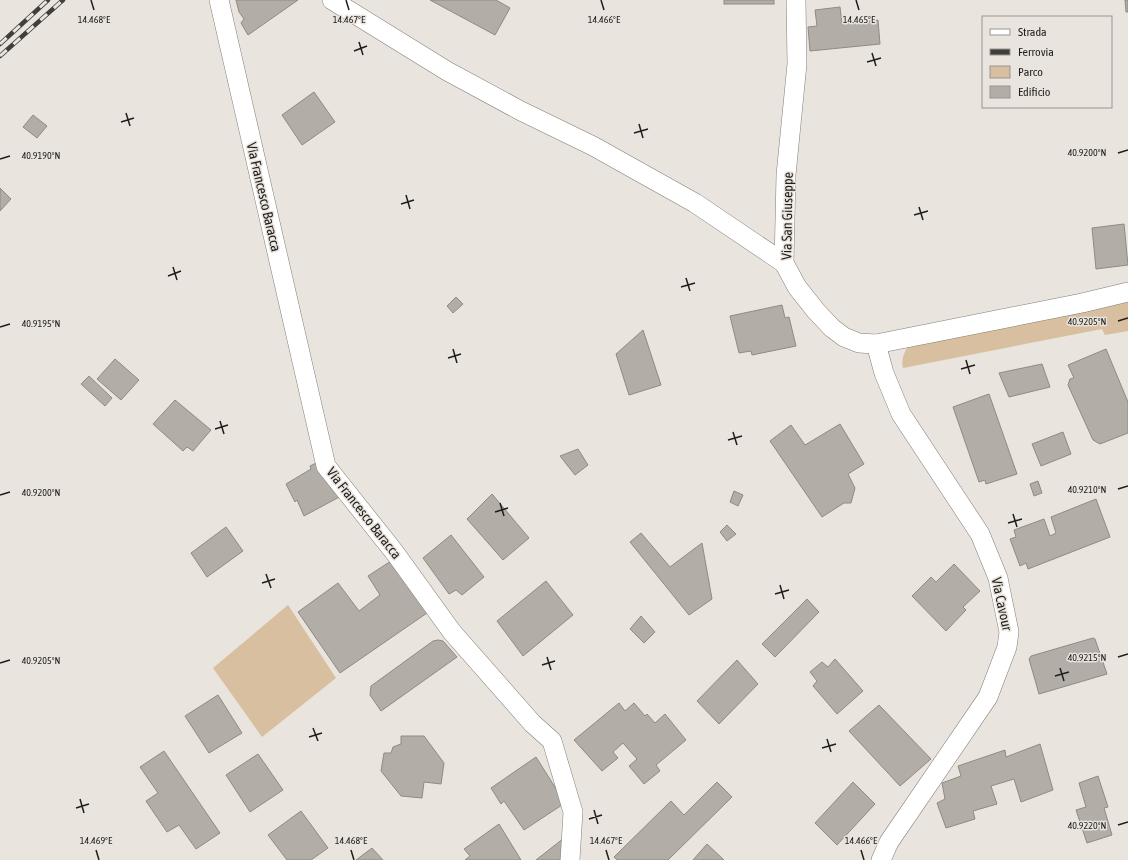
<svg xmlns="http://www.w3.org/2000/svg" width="1128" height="860" font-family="'Asap Condensed',sans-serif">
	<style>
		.green { fill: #d8bf9f }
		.building { fill: #b2ada7; stroke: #8f8a84 }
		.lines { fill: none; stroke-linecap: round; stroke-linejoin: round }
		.street-casing { stroke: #827e78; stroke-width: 20 }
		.street { stroke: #fff; stroke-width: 19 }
		.rail-casing { stroke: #413f3c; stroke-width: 4.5 }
		.rail { stroke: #e9e4dd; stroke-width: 3; stroke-dasharray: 9; stroke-linecap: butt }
		.ticks { fill: none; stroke: #201e1c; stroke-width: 1.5 }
		.labels { text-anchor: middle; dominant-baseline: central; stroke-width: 3; stroke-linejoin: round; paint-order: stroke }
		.street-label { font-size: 14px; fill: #201e1c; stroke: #e9e4dd }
		.ticks-label { font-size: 10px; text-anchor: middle; fill: #201e1c; stroke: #e9e4dd; stroke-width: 3; stroke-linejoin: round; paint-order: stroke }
	</style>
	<rect width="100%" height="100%" fill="#e9e4dd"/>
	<!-- green -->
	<g class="green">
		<path d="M 1128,300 L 1128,331 L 1105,335 L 1102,329 L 903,368 C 901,361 904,350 910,345 Z"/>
		<path d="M 288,605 L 336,678 L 262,737 L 213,668 Z"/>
	</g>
	<!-- building -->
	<g class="building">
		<path d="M 236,0 L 298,0 L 248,35 L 241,23 L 244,19 L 239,12 Z"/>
		<path d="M 430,0 L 496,0 L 510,8 L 495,35 Z"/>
		<rect x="724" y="0" width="50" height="4"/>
		<path d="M 1125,0 L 1128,0 L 1128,12 L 1126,12 Z"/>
		<path d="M 840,7 L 842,24 L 878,20 L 880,44 L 810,51 L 808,27 L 817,26 L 815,10 Z"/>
		<path d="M 314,92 L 335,122 L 302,145 L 282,115 Z"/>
		<path d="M 33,115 L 47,126 L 37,138 L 23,127 Z"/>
		<path d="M 0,188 L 11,199 L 0,211 Z"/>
		<path d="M 1124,224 L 1128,265 L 1096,269 L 1092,228 Z"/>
		<path d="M 456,297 L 463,304 L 453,313 L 447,306 Z"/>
		<path d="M 782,305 L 785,318 L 789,317 L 796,346 L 752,355 L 751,351 L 739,353 L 730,316 Z"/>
		<path d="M 643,330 L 661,385 L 629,395 L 616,354 Z"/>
		<path d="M 1106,349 L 1128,402 L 1128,433 L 1100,444 L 1093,440 L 1068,385 L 1070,379 L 1074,378 L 1068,365 Z"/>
		<path d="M 115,359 L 139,380 L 121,400 L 97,379 Z"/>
		<path d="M 1042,364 L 1050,387 L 1009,397 L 999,373 Z"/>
		<path d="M 89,376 L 112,398 L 105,406 L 81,384 Z"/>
		<path d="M 989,394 L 1017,474 L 986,484 L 985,480 L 979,482 L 953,407 Z"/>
		<path d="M 175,400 L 211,430 L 193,451 L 187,447 L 183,451 L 153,424 Z"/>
		<path d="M 840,424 L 864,464 L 848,474 L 855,488 L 851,503 L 844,503 L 822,517 L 770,441 L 791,425 L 805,445 Z"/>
		<path d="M 1063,432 L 1071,454 L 1041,466 L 1032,444 Z"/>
		<path d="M 578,449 L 588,465 L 575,475 L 560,456 Z"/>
		<path d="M 322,460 L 343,495 L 304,516 L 297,500 L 295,502 L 286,484 L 311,469 L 310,466 Z"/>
		<path d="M 1038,481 L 1042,493 L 1034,496 L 1030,484 Z"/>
		<path d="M 734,491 L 743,495 L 738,506 L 730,502 Z"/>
		<path d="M 492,494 L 529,538 L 503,560 L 467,519 Z"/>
		<path d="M 1096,499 L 1110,537 L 1028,569 L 1026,563 L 1020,566 L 1010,539 L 1016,537 L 1014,530 L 1044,519 L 1050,536 L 1056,533 L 1051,517 Z"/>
		<path d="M 727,525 L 736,534 L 727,541 L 720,532 Z"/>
		<path d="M 226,527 L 243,551 L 207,577 L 191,553 Z"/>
		<path d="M 641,533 L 670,567 L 702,543 L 712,599 L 689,615 L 630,542 Z"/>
		<path d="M 451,535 L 484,577 L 462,595 L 456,590 L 449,594 L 423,558 Z"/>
		<path d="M 394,559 L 427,613 L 340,673 L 298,612 L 338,583 L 359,611 L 380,595 L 368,576 Z"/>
		<path d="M 954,564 L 980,591 L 963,607 L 966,610 L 946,631 L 912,596 L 931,577 L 936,582 Z"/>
		<path d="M 546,581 L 573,615 L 523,656 L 497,621 Z"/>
		<path d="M 807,599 L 819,612 L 775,657 L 762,644 Z"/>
		<path d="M 641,616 L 655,632 L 644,643 L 630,629 Z"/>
		<path d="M 1093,638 L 1095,639 L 1107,674 L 1039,694 L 1029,659 L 1031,656 Z"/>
		<path d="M 438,640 L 443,641 L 457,657 L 381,711 L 370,695 L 371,686 L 433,641 Z"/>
		<path d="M 835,659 L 863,691 L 837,714 L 813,686 L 817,681 L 810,672 L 822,662 L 828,667 Z"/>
		<path d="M 737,660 L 758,684 L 719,724 L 697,701 Z"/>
		<path d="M 218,695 L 242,733 L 209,753 L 185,716 Z"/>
		<path d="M 619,703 L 625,711 L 634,703 L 645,716 L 647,714 L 655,723 L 665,714 L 686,740 L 656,765 L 660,771 L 644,784 L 629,766 L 637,759 L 623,743 L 613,752 L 618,758 L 602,771 L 574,740 Z"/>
		<path d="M 879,705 L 931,759 L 900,786 L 849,731 Z"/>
		<path d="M 401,736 L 424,736 L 444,763 L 441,784 L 424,782 L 422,798 L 401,796 L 381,771 L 384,753 L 391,753 L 393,747 L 401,744 Z"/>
		<path d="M 1040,744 L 1053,790 L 1021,802 L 1014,779 L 991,786 L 997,804 L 973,811 L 975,819 L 946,828 L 937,803 L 945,799 L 942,783 L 961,776 L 958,766 L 1005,750 L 1006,757 Z"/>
		<path d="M 164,751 L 220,833 L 196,849 L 179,825 L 167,832 L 146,801 L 158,793 L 140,767 Z"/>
		<path d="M 258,754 L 283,790 L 250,812 L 226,775 Z"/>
		<path d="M 536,757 L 565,803 L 524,830 L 504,801 L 501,804 L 491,788 Z"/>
		<path d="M 1098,776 L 1108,807 L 1104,808 L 1112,835 L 1087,843 L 1076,810 L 1086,807 L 1079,783 Z"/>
		<path d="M 717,782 L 732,797 L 668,860 L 617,860 L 614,857 L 671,801 L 684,815 Z"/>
		<path d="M 853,782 L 875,804 L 837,845 L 815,823 Z"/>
		<path d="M 301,811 L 328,848 L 311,860 L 287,860 L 268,835 Z"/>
		<path d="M 499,824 L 521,860 L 465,860 L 470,856 L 464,849 Z"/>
		<path d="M 564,838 L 560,860 L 536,860 Z"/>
		<path d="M 707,844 L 724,860 L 693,860 Z"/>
		<path d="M 372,848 L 383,860 L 356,860 Z"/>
	</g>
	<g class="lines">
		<defs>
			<g id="street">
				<path d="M 219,0 L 326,466 L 395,553 L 452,632 L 532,723 L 552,741 L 573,812 L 570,860"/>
				<path d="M 332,0 L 447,71 L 521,111 L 593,146 L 695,203 L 784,263"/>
				<path d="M 796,0 L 797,64 L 786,175 L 784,263 L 797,287 L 816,311 L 832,328 L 844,337 L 859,343 L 876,344 L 1082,303 L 1128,292"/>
				<path d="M 876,344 L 884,373 L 901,414 L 980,534 L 998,578 L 1009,632 L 1007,647 L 988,697 L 889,842 L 881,860"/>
			</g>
		</defs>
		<!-- street casing -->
		<use href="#street" class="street-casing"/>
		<!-- street -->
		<use href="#street" class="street"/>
		<defs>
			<g id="rail">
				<path d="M 0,44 L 48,0"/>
				<path d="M 0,56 L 63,0"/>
			</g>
		</defs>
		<!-- rail casing -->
		<use href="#rail" class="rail-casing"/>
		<!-- rail -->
		<use href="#rail" class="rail"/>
	</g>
	<!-- ticks -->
	<path class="ticks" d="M 91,0 L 94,10M 346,0 L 349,10M 601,0 L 604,10M 856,0 L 859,10M 359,42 L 363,55M 354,51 L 367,46M 872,53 L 876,66M 867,62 L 881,58M 126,113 L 130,126M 121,122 L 134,118M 639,124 L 643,138M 634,133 L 648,129M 1118,153 L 1128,150M 0,159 L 10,156M 406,195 L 410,209M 401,204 L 414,200M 919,207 L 923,220M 914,215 L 928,211M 173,267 L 177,280M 168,276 L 181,271M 686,278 L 690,291M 681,287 L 695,283M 1118,321 L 1128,318M 0,327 L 10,324M 453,349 L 457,363M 448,358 L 461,354M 966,360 L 970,374M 961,369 L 975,365M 220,421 L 224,434M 215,429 L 228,425M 733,432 L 737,445M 728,440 L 742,436M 1118,489 L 1128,486M 0,495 L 10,492M 500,503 L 504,516M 495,512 L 508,508M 1013,514 L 1017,527M 1008,523 L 1022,519M 266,574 L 271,588M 262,583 L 275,579M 780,585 L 784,599M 775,594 L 789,590M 547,657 L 551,670M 1118,657 L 1128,654M 0,663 L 10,660M 542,665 L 555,661M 1060,668 L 1064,681M 1055,676 L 1069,672M 313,728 L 318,741M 309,737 L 322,733M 827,739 L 831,752M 822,748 L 836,744M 80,799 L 84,813M 76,808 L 89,804M 594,810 L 598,824M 589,819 L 602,815M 1118,825 L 1128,822M 96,850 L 99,860M 351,850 L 354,860M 606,850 L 609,860M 861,850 L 864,860"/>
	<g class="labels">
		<!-- street labels -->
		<g class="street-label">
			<text transform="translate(264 197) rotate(77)">Via Francesco Baracca</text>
			<text transform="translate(787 216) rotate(-89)">Via San Giuseppe</text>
			<text transform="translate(364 513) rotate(52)">Via Francesco Baracca</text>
			<text transform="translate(1002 604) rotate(78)">Via Cavour</text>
		</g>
	</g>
	<g class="ticks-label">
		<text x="94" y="23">14.468°E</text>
		<text x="349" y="23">14.467°E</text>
		<text x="604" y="23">14.466°E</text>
		<text x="859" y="23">14.465°E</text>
		<text x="1087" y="156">40.9200°N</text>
		<text x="41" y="159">40.9190°N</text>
		<text x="1087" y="325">40.9205°N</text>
		<text x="41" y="327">40.9195°N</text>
		<text x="1087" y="493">40.9210°N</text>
		<text x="41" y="496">40.9200°N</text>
		<text x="1087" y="661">40.9215°N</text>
		<text x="41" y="664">40.9205°N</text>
		<text x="1087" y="829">40.9220°N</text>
		<text x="96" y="844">14.469°E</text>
		<text x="351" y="844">14.468°E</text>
		<text x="606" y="844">14.467°E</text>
		<text x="861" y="844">14.466°E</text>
	</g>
	<!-- legend -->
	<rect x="982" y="16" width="130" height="92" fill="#e9e4dd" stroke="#999590"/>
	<rect x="990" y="29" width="20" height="6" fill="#ffffff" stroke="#999590"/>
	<text x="1018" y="36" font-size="12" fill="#201e1c">Strada</text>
	<rect x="990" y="49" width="20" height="6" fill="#413f3c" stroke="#999590"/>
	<text x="1018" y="56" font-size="12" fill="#201e1c">Ferrovia</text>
	<rect x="990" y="66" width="20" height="12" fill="#d8bf9f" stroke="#999590"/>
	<text x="1018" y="76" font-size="12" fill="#201e1c">Parco</text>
	<rect x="990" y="86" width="20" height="12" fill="#b2ada7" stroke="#999590"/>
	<text x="1018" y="96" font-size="12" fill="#201e1c">Edificio</text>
</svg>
